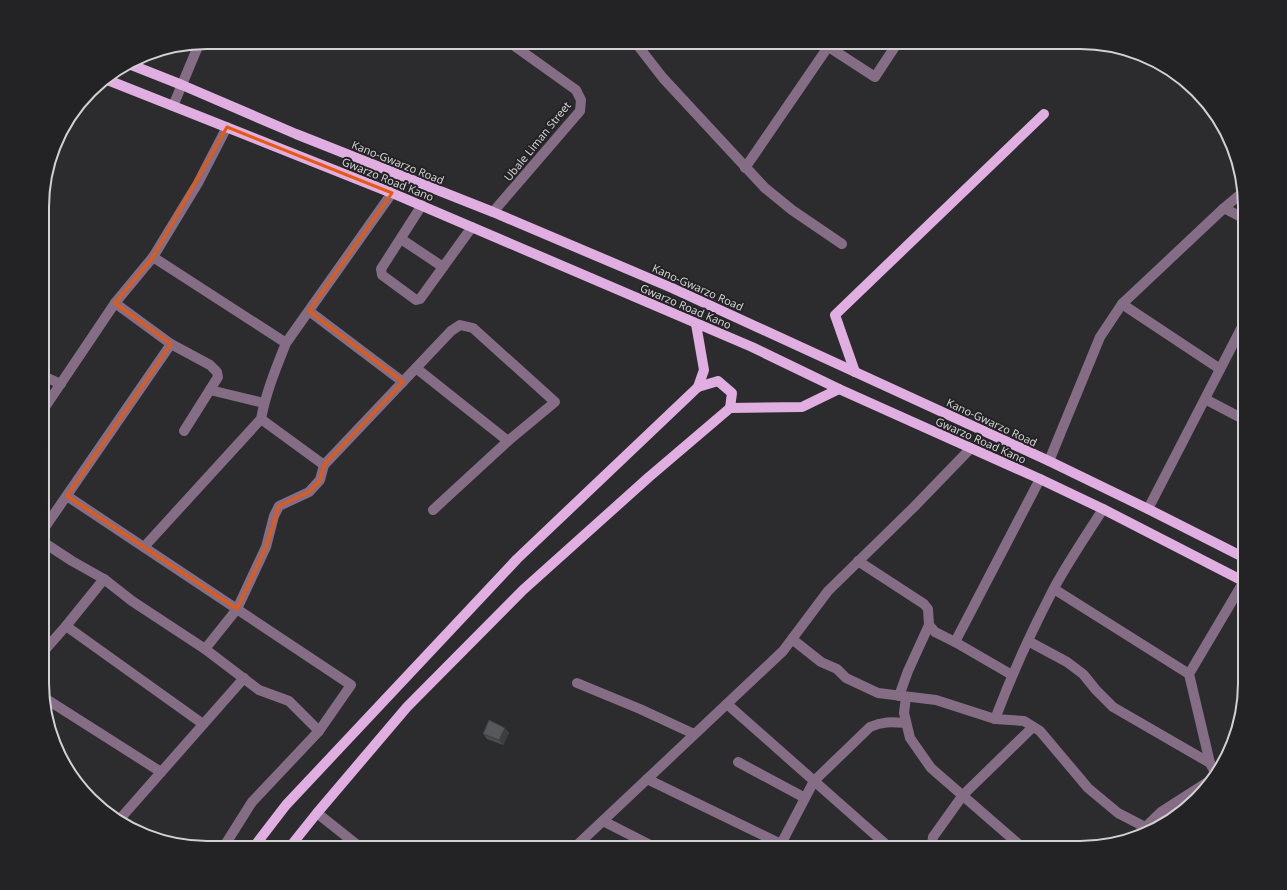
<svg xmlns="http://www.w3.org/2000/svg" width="1287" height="890" font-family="'Noto Sans',sans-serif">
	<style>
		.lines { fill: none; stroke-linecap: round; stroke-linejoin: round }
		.minor { stroke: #866d86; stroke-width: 10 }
		.major { stroke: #e0aee1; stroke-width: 10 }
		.wall { fill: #4b4c4f }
		.shaded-wall { fill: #3d3e40 }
		.building { fill: #57585c; stroke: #3d3e40 }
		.marked { fill: none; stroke: #e8590c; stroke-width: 3; stroke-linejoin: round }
		.labels { text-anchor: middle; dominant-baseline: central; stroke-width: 4; stroke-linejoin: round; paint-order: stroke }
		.street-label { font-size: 11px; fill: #d1d1d3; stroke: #232225 }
		.rim { fill: none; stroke: #d1d1d3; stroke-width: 2 }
	</style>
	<rect width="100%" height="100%" fill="#2c2c2f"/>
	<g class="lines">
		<!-- minor -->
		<g class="minor">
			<path d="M 635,42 L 663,78 L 765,188 L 792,210 L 842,244"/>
			<path d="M 821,42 L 875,77 L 898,42"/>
			<path d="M 173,106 L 199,44"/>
			<path d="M 745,168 L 828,47"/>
			<path d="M 422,205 L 381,269 L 382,275 L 416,300 L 420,299 L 472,227"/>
			<path d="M 1224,208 L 1245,219"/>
			<path d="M 493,212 L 580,111 L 581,100 L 576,90 L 509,42"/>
			<path d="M 401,239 L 443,267"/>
			<path d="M 153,257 L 286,343"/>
			<path d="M 115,303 L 171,344 L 210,365 L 217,372 L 218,377 L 184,431"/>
			<path d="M 1122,304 L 1220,369"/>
			<path d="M 309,311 L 403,382"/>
			<path d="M 416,368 L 508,441"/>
			<path d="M 43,376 L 61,384"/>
			<path d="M 210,390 L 264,403"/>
			<path d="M 1205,399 L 1245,420"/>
			<path d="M 43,410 L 115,303 L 153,257 L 198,183 L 227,127"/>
			<path d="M 261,419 L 324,465"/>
			<path d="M 1049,461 L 1100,337 L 1122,304 L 1224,208 L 1243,192"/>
			<path d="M 67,496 L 351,685 L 319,731 L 252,802 L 223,848"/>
			<path d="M 1148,509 L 1245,321"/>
			<path d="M 43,530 L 171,344"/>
			<path d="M 43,542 L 72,561 L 104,579 L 132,601 L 205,649 L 259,690 L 289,701 L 319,731"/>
			<path d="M 144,547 L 261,419 C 266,392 276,368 286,343 L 392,193"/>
			<path d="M 858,561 L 924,604 L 928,609 L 929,625 L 935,632 L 955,642 L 1012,675"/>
			<path d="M 1054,589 L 1189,674"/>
			<path d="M 66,626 L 203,724"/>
			<path d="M 792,639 L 821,662 L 837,669 L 846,678 L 878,693 L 936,700 L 995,719 L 1024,721 L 1040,731 L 1088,788 L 1118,813 L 1145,827 L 1146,832"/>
			<path d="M 1028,641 L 1067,662 L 1083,674 L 1096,690 L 1113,707 L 1210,763"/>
			<path d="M 955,642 L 1040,479"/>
			<path d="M 205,649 L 237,609 L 266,547 L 274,516 L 279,506 L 309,492 L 320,480 L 324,465 L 451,331 L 460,325 L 473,328 L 555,402 L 508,441 L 433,510"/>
			<path d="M 43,652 L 66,626 L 104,579"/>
			<path d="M 577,683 L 640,709 L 694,734"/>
			<path d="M 899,696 L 908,671 L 929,625"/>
			<path d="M 43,697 L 161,772"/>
			<path d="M 906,697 L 904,713 L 910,738 L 931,768 L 1023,848"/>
			<path d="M 727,704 L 890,848"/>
			<path d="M 995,719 C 1012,674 1031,632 1053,590 C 1068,562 1086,536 1103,509"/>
			<path d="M 738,762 L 805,798"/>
			<path d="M 1216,774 L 1210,763 L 1189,674 L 1244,581"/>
			<path d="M 647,779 L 781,844 L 786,848"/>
			<path d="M 317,813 L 361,848"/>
			<path d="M 119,820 L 244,678"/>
			<path d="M 603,821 L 656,848"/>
			<path d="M 1137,835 L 1161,812 L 1214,778"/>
			<path d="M 781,844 L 814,781 L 870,727 C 883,721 892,722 906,723"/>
			<path d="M 574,848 L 783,651 L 828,591 L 914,507 L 971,448"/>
			<path d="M 934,848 L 932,844 L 933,837 L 963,795 L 1033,727"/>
		</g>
		<!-- major -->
		<g class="major">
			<path d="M 129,64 L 182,85 L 296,134 L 493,212 L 672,288 L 1049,461 L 1148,509 L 1245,558"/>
			<path d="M 105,79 L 392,193 L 752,347 L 839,389 L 1040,479 L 1103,509 L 1245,582"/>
			<path d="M 855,372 L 835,315 L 1044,114"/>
			<path d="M 698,387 L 718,381 L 732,393 L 730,408"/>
			<path d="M 253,848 L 286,805 L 517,559 L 698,387 L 704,370 L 696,324"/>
			<path d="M 289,848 L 317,813 L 407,707 L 523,590 L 649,477 L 730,408 L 802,407 L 839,389"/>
		</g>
	</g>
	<!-- wall -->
	<path class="wall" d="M 505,728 L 509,733 L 503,745 L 487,739 L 483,734 Z"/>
	<!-- shaded-wall -->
	<path class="shaded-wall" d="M 505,728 L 509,733 L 503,745 L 499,740 Z"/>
	<!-- building -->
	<path class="building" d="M 489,720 L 505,728 L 499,740 L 483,734 Z"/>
	<!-- marked area -->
	<path class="marked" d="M 227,127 L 392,193 L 309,311 L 403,382 L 324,465 L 320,480 L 309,492 L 279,506 L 266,547 L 237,609 L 67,496 L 171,344 L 115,303 L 153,257 Z"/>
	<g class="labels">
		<!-- street labels -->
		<g class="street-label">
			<text transform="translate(537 141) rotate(-51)">Ubale Liman Street</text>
			<text transform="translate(398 162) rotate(22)">Kano-Gwarzo Road</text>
			<text transform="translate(388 179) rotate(22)">Gwarzo Road Kano</text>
			<text transform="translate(698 287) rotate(24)">Kano-Gwarzo Road</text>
			<text transform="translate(686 306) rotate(23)">Gwarzo Road Kano</text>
			<text transform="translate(992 422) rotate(25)">Kano-Gwarzo Road</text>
			<text transform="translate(981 440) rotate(24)">Gwarzo Road Kano</text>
		</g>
	</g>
	<!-- crop -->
	<path d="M0 0H1287V890H0ZM207 49H1080A158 158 0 0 1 1238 207V683A158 158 0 0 1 1080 841H207A158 158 0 0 1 49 683V207A158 158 0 0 1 207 49Z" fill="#232225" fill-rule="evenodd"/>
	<path class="rim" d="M207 49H1080A158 158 0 0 1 1238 207V683A158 158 0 0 1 1080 841H207A158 158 0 0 1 49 683V207A158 158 0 0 1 207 49Z"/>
</svg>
